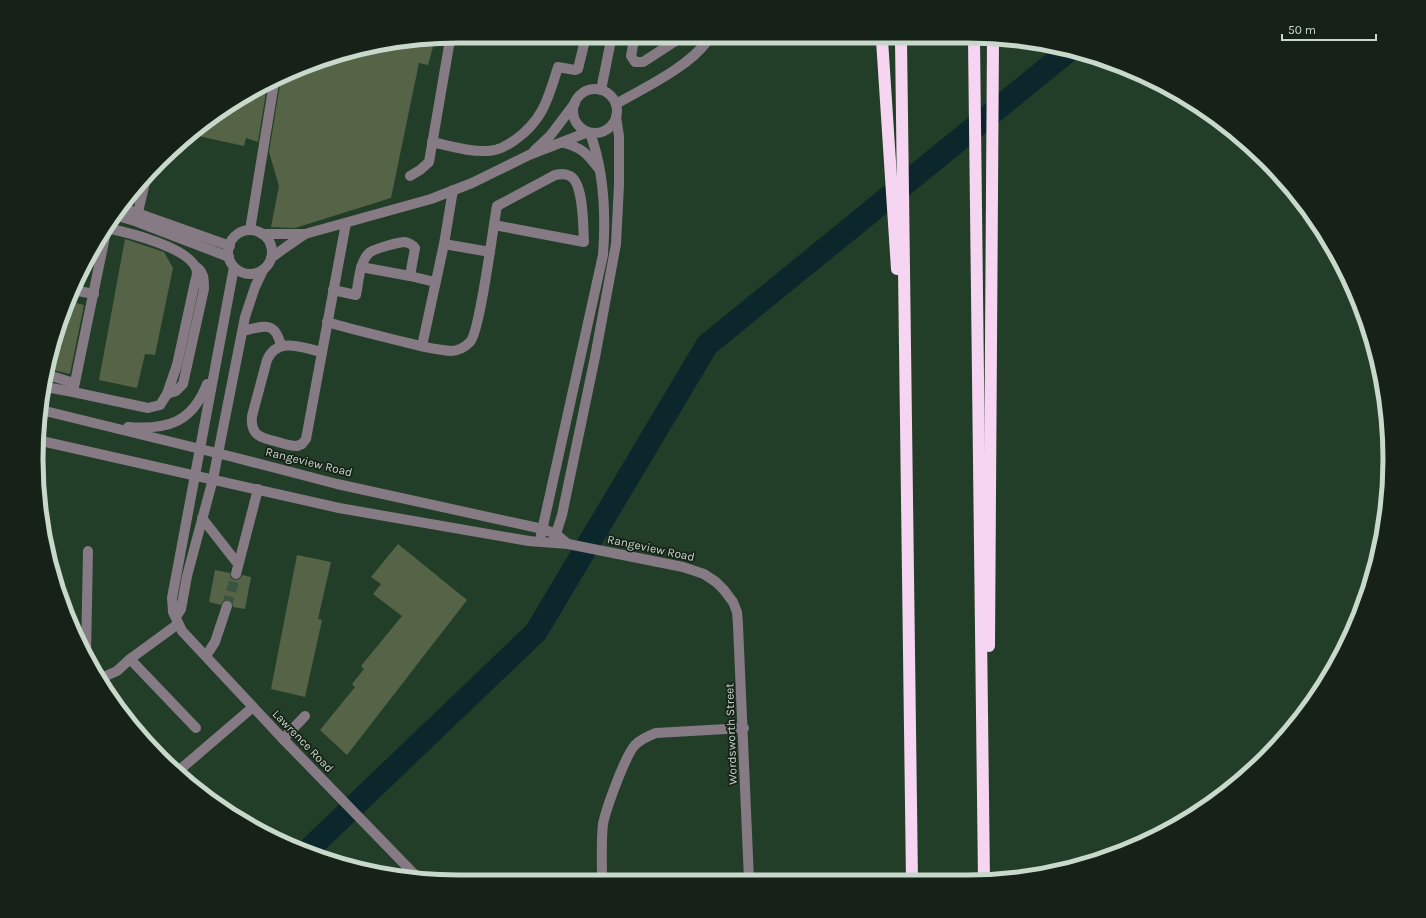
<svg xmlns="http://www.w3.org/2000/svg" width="1426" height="918" font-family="Karla,sans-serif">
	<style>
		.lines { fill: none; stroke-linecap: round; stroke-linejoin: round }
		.river { stroke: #0c272b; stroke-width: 23 }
		.building { fill: #556446 }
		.minor-tunnel { stroke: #3c5540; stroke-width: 10; stroke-dasharray: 10 5; stroke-linecap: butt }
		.minor { stroke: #867a85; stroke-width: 10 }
		.highway { stroke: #f5d5f2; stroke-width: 12 }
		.labels { text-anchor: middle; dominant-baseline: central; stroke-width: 3.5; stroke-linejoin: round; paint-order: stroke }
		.street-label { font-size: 12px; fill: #c8d8ca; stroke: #162218 }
		.rim { fill: none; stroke: #c8d8ca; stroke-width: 5 }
	</style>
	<rect width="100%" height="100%" fill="#233e28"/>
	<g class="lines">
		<!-- river -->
		<path class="river" d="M 306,852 L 536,632 L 707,345 L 1067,52"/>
	</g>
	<!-- building -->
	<g class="building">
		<path d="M 404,40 L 426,40 L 425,45 L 433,47 L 428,65 L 419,63 L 391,198 L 295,228 L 271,227 L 279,186 L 269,152 L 280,84 L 280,80 L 323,58 Z"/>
		<path d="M 267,86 L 258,142 L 246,138 L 244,146 L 189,134 L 224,107 Z"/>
		<path d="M 125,239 L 164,252 L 173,268 L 155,355 L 145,354 L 137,388 L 99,380 Z"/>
		<path d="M 69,301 L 84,305 L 70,374 L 49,369 L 59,323 Z"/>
		<path d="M 398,544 L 467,600 L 347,755 L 320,730 L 355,687 L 352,684 L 364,669 L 361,666 L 402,616 L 373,594 L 381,584 L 371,577 Z"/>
		<path d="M 297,555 L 331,562 L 318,619 L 322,620 L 305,697 L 271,689 Z"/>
		<path d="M 215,570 L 230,573 L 231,578 L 235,580 L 240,579 L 242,575 L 251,577 L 245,609 L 233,607 L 232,602 L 229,600 L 223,601 L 221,605 L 209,602 Z"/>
	</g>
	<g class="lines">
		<!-- minor-tunnel -->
		<path class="minor-tunnel" d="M 227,606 L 236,574"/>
		<!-- minor -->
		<g class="minor">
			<path d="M 634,40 L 631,56 L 635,62 L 643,62 L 677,40"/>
			<circle cx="595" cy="111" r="22"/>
			<path d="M 601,90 L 611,40"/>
			<path d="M 616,104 C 644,88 689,67 708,40"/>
			<path d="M 432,142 C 450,146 469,152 487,151 C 498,151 506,146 515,140 C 543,120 548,99 558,67 L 575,70 L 578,69 L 585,40"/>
			<path d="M 564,143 C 583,148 587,154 599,169"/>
			<path d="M 534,151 L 550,136 L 575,103"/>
			<path d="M 410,176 L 420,170 L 429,162 L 450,40"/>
			<path d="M 120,207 L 230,246"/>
			<path d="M 138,212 L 146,178"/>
			<path d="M 114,215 L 135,221 L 229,257"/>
			<path d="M 250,230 L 274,83"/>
			<circle cx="250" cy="252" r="22"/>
			<path d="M 262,234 L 305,234 L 431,199 L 472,183 L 529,155 L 588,132"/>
			<path d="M 444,244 L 490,252"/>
			<path d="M 271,258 L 286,247 L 305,234"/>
			<path d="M 234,267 L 172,598 L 173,612 L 182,631 L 283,739 L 418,878"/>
			<path d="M 361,267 L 410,276 L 435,282"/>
			<path d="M 73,290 L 94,294"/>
			<path d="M 333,290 L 356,295 C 359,281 359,263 369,253 C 373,249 399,242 405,242 C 409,243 413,245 415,248 L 410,276"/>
			<path d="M 327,322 C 351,329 376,335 400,341 C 416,345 434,350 451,351 C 458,351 465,347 470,342 C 480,332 493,227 497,206 L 555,175 C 560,174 565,173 570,176 C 584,183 583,227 584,242 L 494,225"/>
			<path d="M 243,331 C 264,326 275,320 281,346"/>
			<path d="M 422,346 L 444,244 L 453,190"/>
			<path d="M 322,352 C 302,348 278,336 267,360 L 252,416 C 250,436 261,438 278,442 C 284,444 291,446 297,446 L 302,444 L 306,439 L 346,223"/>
			<path d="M 48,375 L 74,383"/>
			<path d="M 46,387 L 73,392 L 107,227"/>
			<path d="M 73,392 L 148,408 L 160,405 L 167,394 L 177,365 L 195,282 C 196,279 197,275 197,272 C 194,248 126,232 106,228"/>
			<path d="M 167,394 L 176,391 L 183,384 L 204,289 C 204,279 204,271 195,266"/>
			<path d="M 41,410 L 233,457 L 337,484 L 543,529 L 556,534 L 568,544"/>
			<path d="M 128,427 C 167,430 192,423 207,384"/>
			<path d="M 37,440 L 339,508 L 529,541 L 568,544 L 683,567 L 704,574 L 716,582 L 724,590 L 733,602 L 737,612 L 738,625 L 749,880"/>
			<path d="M 202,518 L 238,564"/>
			<path d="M 541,535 L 603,255 C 606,215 604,171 590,133"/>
			<path d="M 554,540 L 562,515 L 595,357 L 616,244 L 619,185 L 619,136 L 616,117"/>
			<path d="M 236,574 L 258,489"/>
			<path d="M 176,617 L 181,609 L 187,576 L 213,479 L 245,317 L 255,287 L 263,270"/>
			<path d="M 86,654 L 88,551"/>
			<path d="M 206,656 L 215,642 L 227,606"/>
			<path d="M 130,659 L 196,728"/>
			<path d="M 99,679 L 117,671 L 130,659 L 178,624"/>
			<path d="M 283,739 L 305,716"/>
			<path d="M 176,773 L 253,707"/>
			<path d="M 602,879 C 602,861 601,842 603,824 C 606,809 625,756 635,745 C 641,739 648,736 656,733 L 744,728"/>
		</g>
		<!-- highway -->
		<g class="highway">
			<path d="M 882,40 L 897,269"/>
			<path d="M 901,40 L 912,881"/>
			<path d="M 974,40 L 984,881"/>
			<path d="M 989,646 L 993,40"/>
		</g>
	</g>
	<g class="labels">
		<!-- street labels -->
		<g class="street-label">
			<text transform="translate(309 462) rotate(14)">Rangeview Road</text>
			<text transform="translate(651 548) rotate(12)">Rangeview Road</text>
			<text transform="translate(731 734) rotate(-92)">Wordsworth Street</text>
			<text transform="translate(303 741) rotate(46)">Lawrence Road</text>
		</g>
	</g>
	<!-- crop -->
	<path d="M0 0H1426V918H0ZM459 43H967A416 416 0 0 1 1383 459V459A416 416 0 0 1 967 875H459A416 416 0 0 1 43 459V459A416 416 0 0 1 459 43Z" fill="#162218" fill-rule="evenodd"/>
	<path class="rim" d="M459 43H967A416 416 0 0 1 1383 459V459A416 416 0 0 1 967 875H459A416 416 0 0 1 43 459V459A416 416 0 0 1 459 43Z"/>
	<!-- scale -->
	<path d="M1282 34v6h94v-6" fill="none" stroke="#c8d8ca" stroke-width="2"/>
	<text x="1288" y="34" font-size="12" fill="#c8d8ca" stroke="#162218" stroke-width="3" paint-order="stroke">50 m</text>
</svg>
